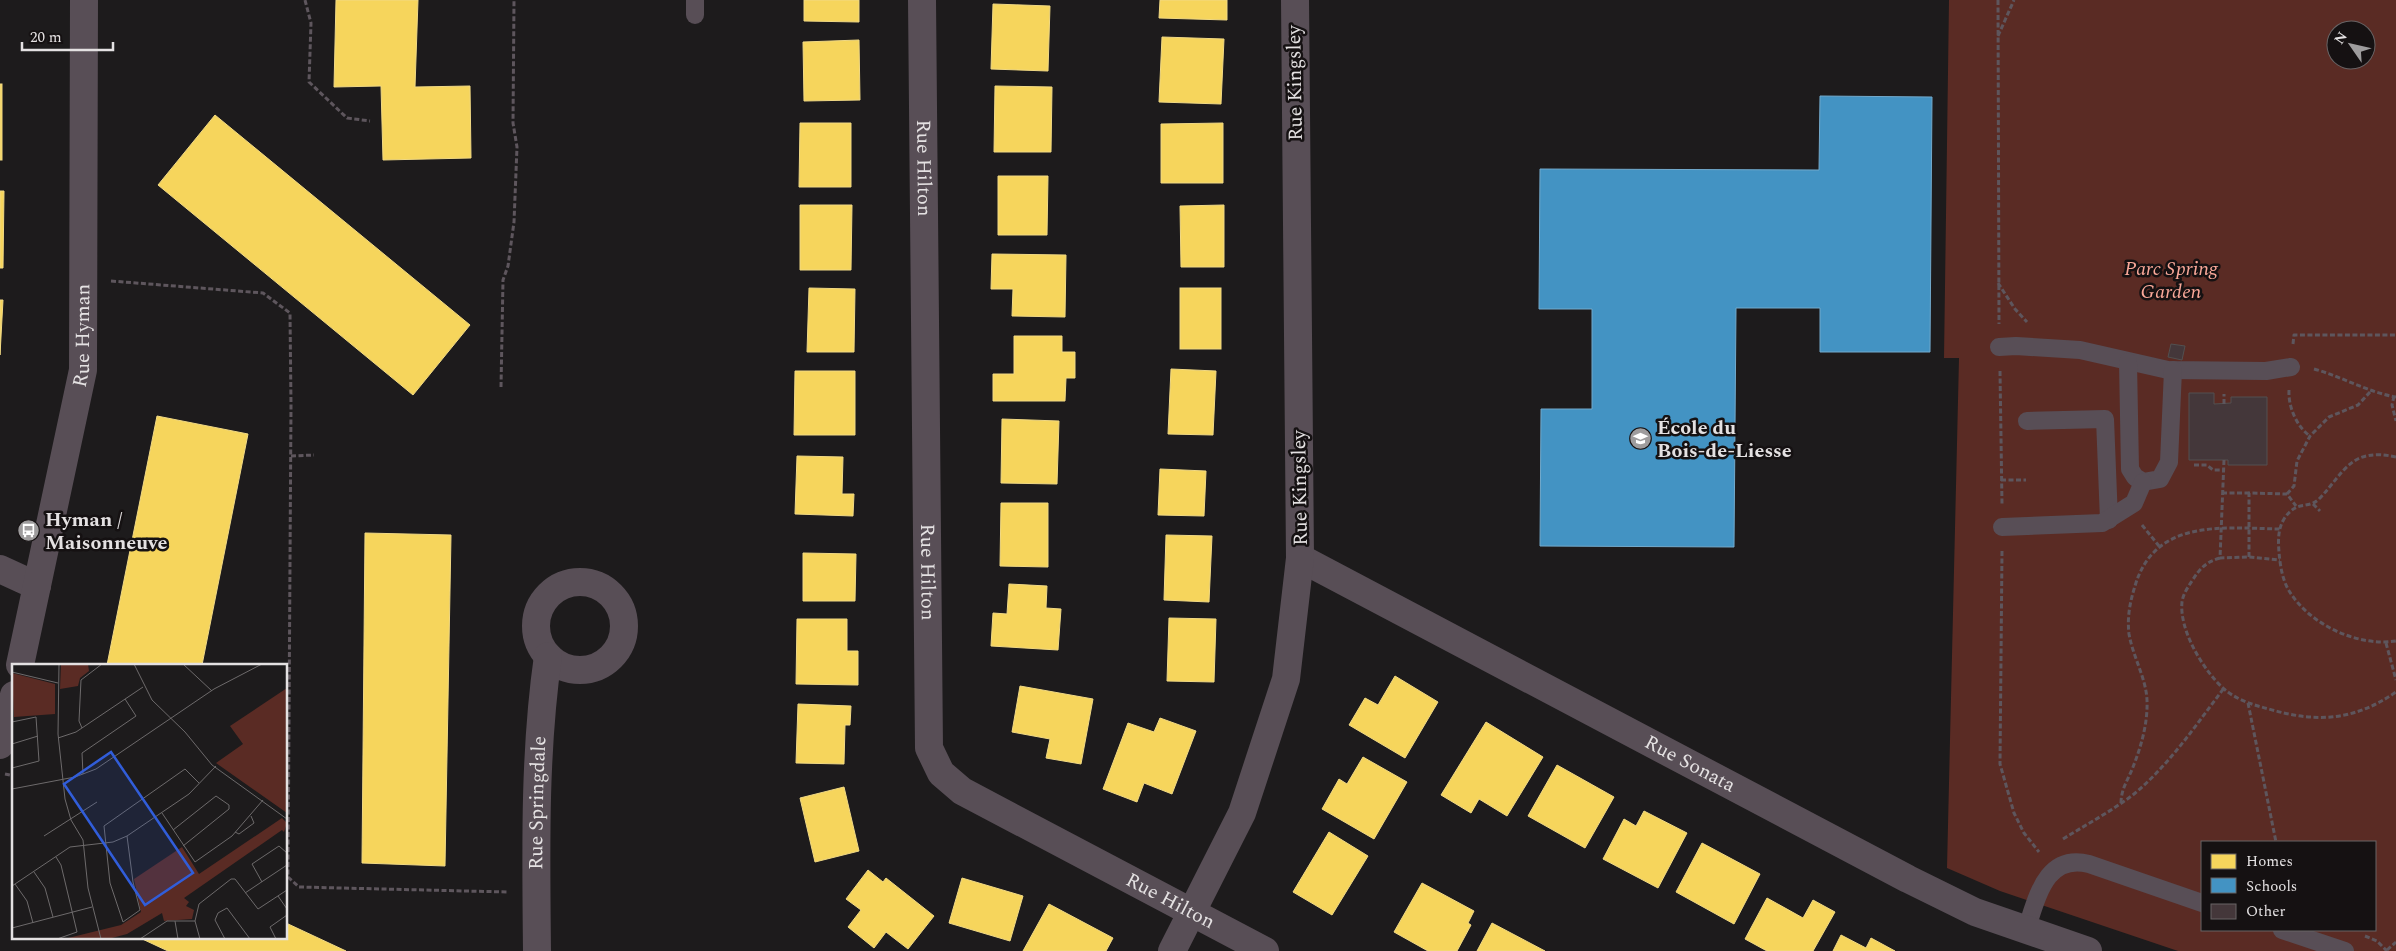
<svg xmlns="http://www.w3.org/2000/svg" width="2396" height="951" font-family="Spectral,serif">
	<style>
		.green { fill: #5a2b24; fill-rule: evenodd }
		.homes { fill: #f6d55c; stroke: #f1d984 }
		.schools { fill: #4393c3; stroke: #73aacc }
		.building { fill: #44373a; stroke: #525050 }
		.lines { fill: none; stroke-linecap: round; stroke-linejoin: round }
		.path { stroke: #5e565d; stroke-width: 3; stroke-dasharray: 5 2.5; stroke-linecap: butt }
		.service { stroke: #584e56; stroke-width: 18 }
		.minor { stroke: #584e56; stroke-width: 28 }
		.labels { text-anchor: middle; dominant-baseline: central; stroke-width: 5; stroke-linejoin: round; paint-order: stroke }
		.street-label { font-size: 20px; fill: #e4e1e2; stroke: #151112 }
		.park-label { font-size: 20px; font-style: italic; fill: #faa899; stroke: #151112 }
		.poi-label { font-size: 20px; font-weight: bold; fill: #e4e1e2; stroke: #151112; text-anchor: start }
		.inset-road { fill: none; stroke: #6d6a6b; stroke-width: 1 }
		.view { fill: #315dd9; fill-opacity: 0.15; stroke: #315dd9; stroke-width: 2.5 }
		.inset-edge { fill: none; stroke: #e4e1e2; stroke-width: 2.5 }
	</style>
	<rect width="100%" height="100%" fill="#1d1b1c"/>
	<!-- green -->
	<path class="green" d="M 1949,0 L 2396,0 L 2396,951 L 2178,951 L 2000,891 L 1947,868 L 1959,358 L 1944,358 ZM 2336,30 L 2366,30 L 2366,60 L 2336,60 ZM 2202,842 L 2375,842 L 2375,930 L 2202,930 Z"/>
	<!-- homes -->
	<g class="homes">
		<path d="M 336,0 L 418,0 L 415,87 L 470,86 L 471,158 L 383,160 L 381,86 L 334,87 Z"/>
		<path d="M 804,0 L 859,0 L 859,22 L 804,21 Z"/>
		<path d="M 1160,0 L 1227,0 L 1227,20 L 1159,18 Z"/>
		<path d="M 993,4 L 1050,6 L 1048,71 L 991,69 Z"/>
		<path d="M 1162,37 L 1224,39 L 1221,104 L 1159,102 Z"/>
		<path d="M 859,40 L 860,100 L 804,101 L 803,42 Z"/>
		<rect x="0" y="84" width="2" height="76"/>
		<path d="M 995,86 L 1052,87 L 1051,152 L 994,152 Z"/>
		<path d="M 215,115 L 470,325 L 413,395 L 158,185 Z"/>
		<path d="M 800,123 L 851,123 L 851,187 L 799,187 Z"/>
		<path d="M 1223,123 L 1223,183 L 1161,183 L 1161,124 Z"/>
		<path d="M 998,176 L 1048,176 L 1047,235 L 998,235 Z"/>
		<path d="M 0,191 L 4,191 L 3,268 L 0,268 Z"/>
		<path d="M 800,205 L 852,205 L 851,270 L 800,270 Z"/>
		<path d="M 1224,205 L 1224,267 L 1181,267 L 1180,206 Z"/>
		<path d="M 992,254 L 1066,255 L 1065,317 L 1012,316 L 1013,289 L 991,289 Z"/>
		<path d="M 809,288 L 855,289 L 854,352 L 807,352 Z"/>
		<rect x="1180" y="288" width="41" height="61"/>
		<path d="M 0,300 L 3,300 L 0,355 Z"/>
		<path d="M 1014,336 L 1062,336 L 1062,352 L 1075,352 L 1075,378 L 1066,378 L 1065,401 L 993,401 L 993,374 L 1014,374 Z"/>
		<path d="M 1171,369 L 1216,371 L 1213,435 L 1168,434 Z"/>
		<path d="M 795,371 L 855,371 L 855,435 L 794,435 Z"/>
		<path d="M 157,416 L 248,434 L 202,665 L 107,665 Z"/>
		<path d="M 1002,419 L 1059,421 L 1057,484 L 1001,483 Z"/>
		<path d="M 797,456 L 843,457 L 842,494 L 854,494 L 853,516 L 795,514 Z"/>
		<path d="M 1160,469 L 1206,471 L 1204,516 L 1158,515 Z"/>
		<path d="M 1001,503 L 1048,503 L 1048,567 L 1000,566 Z"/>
		<path d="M 365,533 L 451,535 L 445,866 L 362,863 Z"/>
		<path d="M 1166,535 L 1212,536 L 1209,602 L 1164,600 Z"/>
		<path d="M 803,553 L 856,554 L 855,601 L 803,601 Z"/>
		<path d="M 1009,584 L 1047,586 L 1046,608 L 1061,609 L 1058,650 L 991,646 L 993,613 L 1007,614 Z"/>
		<path d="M 1169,618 L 1216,619 L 1214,682 L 1167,681 Z"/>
		<path d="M 797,619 L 847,619 L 847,651 L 858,651 L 858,685 L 796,684 Z"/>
		<path d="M 1395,676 L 1438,702 L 1405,758 L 1349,725 L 1365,698 L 1378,705 Z"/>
		<path d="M 1020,686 L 1093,699 L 1081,764 L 1046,758 L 1050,739 L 1012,732 Z"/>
		<path d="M 798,704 L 851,706 L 850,725 L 845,725 L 844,764 L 796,763 Z"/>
		<path d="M 1160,718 L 1196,731 L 1172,794 L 1144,783 L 1137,802 L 1103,789 L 1128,723 L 1154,732 Z"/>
		<path d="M 1486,722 L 1543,757 L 1507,816 L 1479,799 L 1471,813 L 1441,795 Z"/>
		<path d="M 1363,757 L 1407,782 L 1374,839 L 1322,809 L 1339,779 L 1347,784 Z"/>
		<path d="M 1557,765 L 1614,797 L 1585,848 L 1528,816 Z"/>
		<path d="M 844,787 L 859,851 L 815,862 L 800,798 Z"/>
		<path d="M 1644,811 L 1687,833 L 1658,888 L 1603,859 L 1624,819 L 1636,826 Z"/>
		<path d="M 1329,832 L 1368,856 L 1332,915 L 1293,892 Z"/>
		<path d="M 1702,843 L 1760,874 L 1734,924 L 1676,892 Z"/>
		<path d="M 868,870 L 883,882 L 886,878 L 934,916 L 908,949 L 886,932 L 874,948 L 848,927 L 861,910 L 846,899 Z"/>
		<path d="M 962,878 L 1023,896 L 1010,941 L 949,923 Z"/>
		<path d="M 1422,883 L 1474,911 L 1468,923 L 1471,925 L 1457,951 L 1428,951 L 1394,932 Z"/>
		<path d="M 1767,898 L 1803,918 L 1813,900 L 1835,912 L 1813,951 L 1767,951 L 1745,939 Z"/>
		<path d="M 1049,904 L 1113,938 L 1106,951 L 1023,951 Z"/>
		<path d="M 286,923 L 346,951 L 168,951 L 138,937 L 286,937 Z"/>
		<path d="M 1492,923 L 1545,951 L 1477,951 Z"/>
		<path d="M 1841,935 L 1866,948 L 1871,938 L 1895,951 L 1833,951 Z"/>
	</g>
	<!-- schools -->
	<path class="schools" d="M 1820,96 L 1932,97 L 1930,352 L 1820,352 L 1820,308 L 1736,308 L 1734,547 L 1540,546 L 1541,409 L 1592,409 L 1592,309 L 1539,309 L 1540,169 L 1819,170 Z"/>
	<!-- building -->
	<g class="building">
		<path d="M 2171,344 L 2185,346 L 2182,360 L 2168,357 Z"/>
		<path d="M 2189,393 L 2214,393 L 2214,404 L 2231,403 L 2231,397 L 2267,397 L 2267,465 L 2228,465 L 2228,460 L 2189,460 Z"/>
	</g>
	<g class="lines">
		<!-- path -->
		<g class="path">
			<path d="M 305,0 L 311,23 L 309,82 L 347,118 L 370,121"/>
			<path d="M 1998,0 L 1999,324"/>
			<path d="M 1998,36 L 2014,0"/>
			<path d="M 111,281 L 263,293 L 290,313 L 291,405 L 288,877 L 299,887 L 508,892"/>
			<path d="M 1998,283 L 2015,309 L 2027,322"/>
			<path d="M 2293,344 L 2294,335 L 2396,335"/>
			<path d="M 2314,369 C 2343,377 2367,392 2396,397"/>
			<path d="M 2000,371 L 2002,504"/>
			<path d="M 501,387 L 503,280 L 508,266 L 514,222 L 517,147 L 513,123 L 514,0"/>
			<path d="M 2289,390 C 2288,407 2297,427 2310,436"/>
			<path d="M 2394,396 L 2392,405 L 2396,421"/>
			<path d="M 2224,404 L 2224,394"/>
			<path d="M 291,456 L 314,455"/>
			<path d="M 2396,457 C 2350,447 2345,472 2319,499 C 2308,510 2297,499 2284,519 C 2278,529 2278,540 2279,552 C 2280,564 2282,578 2288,589 C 2308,624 2357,647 2396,641"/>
			<path d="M 2224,460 L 2220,558 L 2249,557 L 2280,560"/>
			<path d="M 2194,465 L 2207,465 L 2213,470 L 2223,470"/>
			<path d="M 2001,480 L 2026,480"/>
			<path d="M 2222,493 L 2249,493"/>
			<path d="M 2287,494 L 2294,486 L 2297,461 L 2310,436 L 2329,417 L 2358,405 L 2370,392"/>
			<path d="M 2313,504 L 2320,511"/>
			<path d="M 2142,525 L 2159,546"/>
			<path d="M 2002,551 L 2000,764 L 2014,813 L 2024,833 L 2039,852"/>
			<path d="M 2249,557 L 2249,493 L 2287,494 L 2296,506"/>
			<path d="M 2220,558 C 2206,562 2200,568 2192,581 C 2188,587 2183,594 2182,602 C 2179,630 2203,670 2224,689 C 2237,700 2253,705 2269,709 C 2316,723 2354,721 2396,692"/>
			<path d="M 2386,643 L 2396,680"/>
			<path d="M 2248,703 L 2276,842"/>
			<path d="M 5,774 L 14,776"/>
			<path d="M 2121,803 C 2121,789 2128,780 2133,767 C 2141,747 2148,723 2147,700 C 2146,678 2133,657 2129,634 C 2127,617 2130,602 2135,586 C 2155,518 2223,528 2280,529"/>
			<path d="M 2063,839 C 2087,824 2112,811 2134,794 C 2170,764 2196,725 2224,688"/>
			<path d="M 2365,936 L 2377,941 L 2387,951"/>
			<path d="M 2387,950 L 2396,942"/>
		</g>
		<!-- service -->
		<g class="service">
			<path d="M 695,0 L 695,15"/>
			<path d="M 1999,347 L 2016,346 L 2080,350 L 2168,370 L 2266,371 L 2291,367"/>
			<path d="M 2128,362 L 2130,469 L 2135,477 L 2143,482 L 2160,479 L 2169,462 L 2173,370"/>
			<path d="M 2027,421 L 2105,419 L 2109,520"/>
			<path d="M 2002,527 L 2102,523 L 2134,503 L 2143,482"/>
			<path d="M 2026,930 C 2037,899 2045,853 2089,864 L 2202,903"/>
			<path d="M 2282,930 L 2345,951"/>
		</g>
		<!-- minor -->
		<g class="minor">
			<path id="s1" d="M 922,0 L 929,748 L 941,773 L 962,791 L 1265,951"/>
			<path id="s2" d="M 1300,558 L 1908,879 L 1975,912 L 2088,951"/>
			<path d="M 0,569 L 37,586"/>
			<circle cx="580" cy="626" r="44"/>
			<path id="s3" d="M 20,665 L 83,370 L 84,0"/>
			<path d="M 0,745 L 7,727 L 14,695"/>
			<path id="s4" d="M 537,951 C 536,852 534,753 548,656"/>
			<path d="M 1172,951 L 1242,813 L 1286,679 L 1300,558 L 1295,0"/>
		</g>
	</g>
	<!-- icons -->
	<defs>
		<symbol id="school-disc" viewBox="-11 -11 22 22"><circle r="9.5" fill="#9e9c9d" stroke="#151112"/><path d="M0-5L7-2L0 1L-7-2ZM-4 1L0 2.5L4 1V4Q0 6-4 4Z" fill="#fff"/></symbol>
		<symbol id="bus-disc" viewBox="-11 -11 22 22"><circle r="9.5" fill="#9e9c9d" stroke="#151112"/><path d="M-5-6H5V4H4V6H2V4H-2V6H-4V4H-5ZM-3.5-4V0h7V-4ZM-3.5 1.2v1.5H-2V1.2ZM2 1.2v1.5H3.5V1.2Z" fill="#fff"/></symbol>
	</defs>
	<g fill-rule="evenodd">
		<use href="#school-disc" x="1628" y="426" width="25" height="25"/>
		<use href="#bus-disc" x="16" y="518" width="25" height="25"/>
	</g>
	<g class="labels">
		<!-- street labels -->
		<g class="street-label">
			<text transform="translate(1295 83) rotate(-91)">Rue Kingsley</text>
			<text stroke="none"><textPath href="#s1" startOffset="168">Rue Hilton</textPath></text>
			<text stroke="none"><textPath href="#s3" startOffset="336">Rue Hyman</textPath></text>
			<text transform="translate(1300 488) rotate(-91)">Rue Kingsley</text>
			<text stroke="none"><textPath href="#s1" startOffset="572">Rue Hilton</textPath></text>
			<text stroke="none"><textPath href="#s2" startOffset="441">Rue Sonata</textPath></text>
			<text stroke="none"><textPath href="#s4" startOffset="148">Rue Springdale</textPath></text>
			<text stroke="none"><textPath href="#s1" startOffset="1039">Rue Hilton</textPath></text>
		</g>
		<!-- park labels -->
		<g class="park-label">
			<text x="2171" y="269">Parc Spring<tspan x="2171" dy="23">Garden</tspan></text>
		</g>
		<!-- poi labels -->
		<g class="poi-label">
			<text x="1657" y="428">École du<tspan x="1657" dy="23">Bois-de-Liesse</tspan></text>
			<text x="45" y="520">Hyman /<tspan x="45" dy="23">Maisonneuve</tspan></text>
		</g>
	</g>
	<!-- overview -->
	<g transform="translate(12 664)">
		<rect width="275" height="275" fill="#1d1b1c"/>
		<path d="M 49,0 L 76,0 L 77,7 L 68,14 L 66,22 L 48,25 ZM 0,9 L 43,20 L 43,50 L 2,53 ZM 275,24 L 275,149 L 204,99 L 231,80 L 218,62 ZM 270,154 L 275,159 L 272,168 L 270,166 L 172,234 L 177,238 L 174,242 L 182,246 L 180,255 L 152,257 L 150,249 L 115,270 L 96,275 L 52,275 L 109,261 L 129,248 L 122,215 L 170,183 L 187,210 Z" fill="#5a2b24"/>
		<path class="inset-road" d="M 47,0 L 46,70 L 53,135 L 59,156 L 71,176 L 76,224 L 89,275M 122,0 L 140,36 L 173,68 L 200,101 L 275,155M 171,0 L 200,27M 0,8 L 46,19M 0,58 L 24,53 L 27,97 L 0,104M 70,64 L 67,57 L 69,16 L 90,0M 46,74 L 64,68 L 131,23M 0,80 L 26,72M 71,110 L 70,89 L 124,52 L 113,35M 0,125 L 63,113 L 84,105 L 202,25 L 250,0M 150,149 L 183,198 L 220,172 L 251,136M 161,166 L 204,132 L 217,141 L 217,145 L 171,182M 223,168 L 227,170 L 242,159 L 239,152M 32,172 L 85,138M 115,172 L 121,218 L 128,246 L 111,258 L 98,219 L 92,162 L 173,105 L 187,119M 44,193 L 49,201 L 65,268 L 45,275M 22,208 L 33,224 L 41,253M 250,218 L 240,200 L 267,182 L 275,189M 3,220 L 15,237 L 21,259M 0,222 L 58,183 L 101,178 L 115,172 L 177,130 L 204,102M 233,229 L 275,201M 266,232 L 275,245M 163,257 L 166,275M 0,264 L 80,243M 128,275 L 155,257 L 183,257M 188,275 L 183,257 L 187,240 L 219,215 L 223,215 L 246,245 L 275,226M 213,275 L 203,256 L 206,249 L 215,244 L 238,275M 264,275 L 258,263 L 275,251"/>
		<path class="view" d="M 99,88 L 181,209 L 133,241 L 52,120 Z"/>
		<rect width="275" height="275" class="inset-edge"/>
	</g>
	<!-- legend -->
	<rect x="2201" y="841" width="175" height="90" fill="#151112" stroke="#686465"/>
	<rect x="2211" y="854" width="25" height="15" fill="#f6d55c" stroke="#686465"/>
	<text x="2246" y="866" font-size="15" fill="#e4e1e2">Homes</text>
	<rect x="2211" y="878" width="25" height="15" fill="#4393c3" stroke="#686465"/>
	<text x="2246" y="891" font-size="15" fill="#e4e1e2">Schools</text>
	<rect x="2211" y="904" width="25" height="15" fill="#44373a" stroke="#686465"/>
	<text x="2246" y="916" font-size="15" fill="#e4e1e2">Other</text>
	<!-- north arrow -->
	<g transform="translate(2351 45) rotate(304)"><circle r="24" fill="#151112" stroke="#686465"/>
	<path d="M0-4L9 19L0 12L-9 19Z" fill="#9e9c9d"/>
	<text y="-8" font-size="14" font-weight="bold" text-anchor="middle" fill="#e4e1e2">N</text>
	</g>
	<!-- scale -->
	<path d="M22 42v8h91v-8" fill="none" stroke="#e4e1e2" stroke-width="2.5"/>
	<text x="30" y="42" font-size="15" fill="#e4e1e2" stroke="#151112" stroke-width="4" paint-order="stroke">20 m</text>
</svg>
